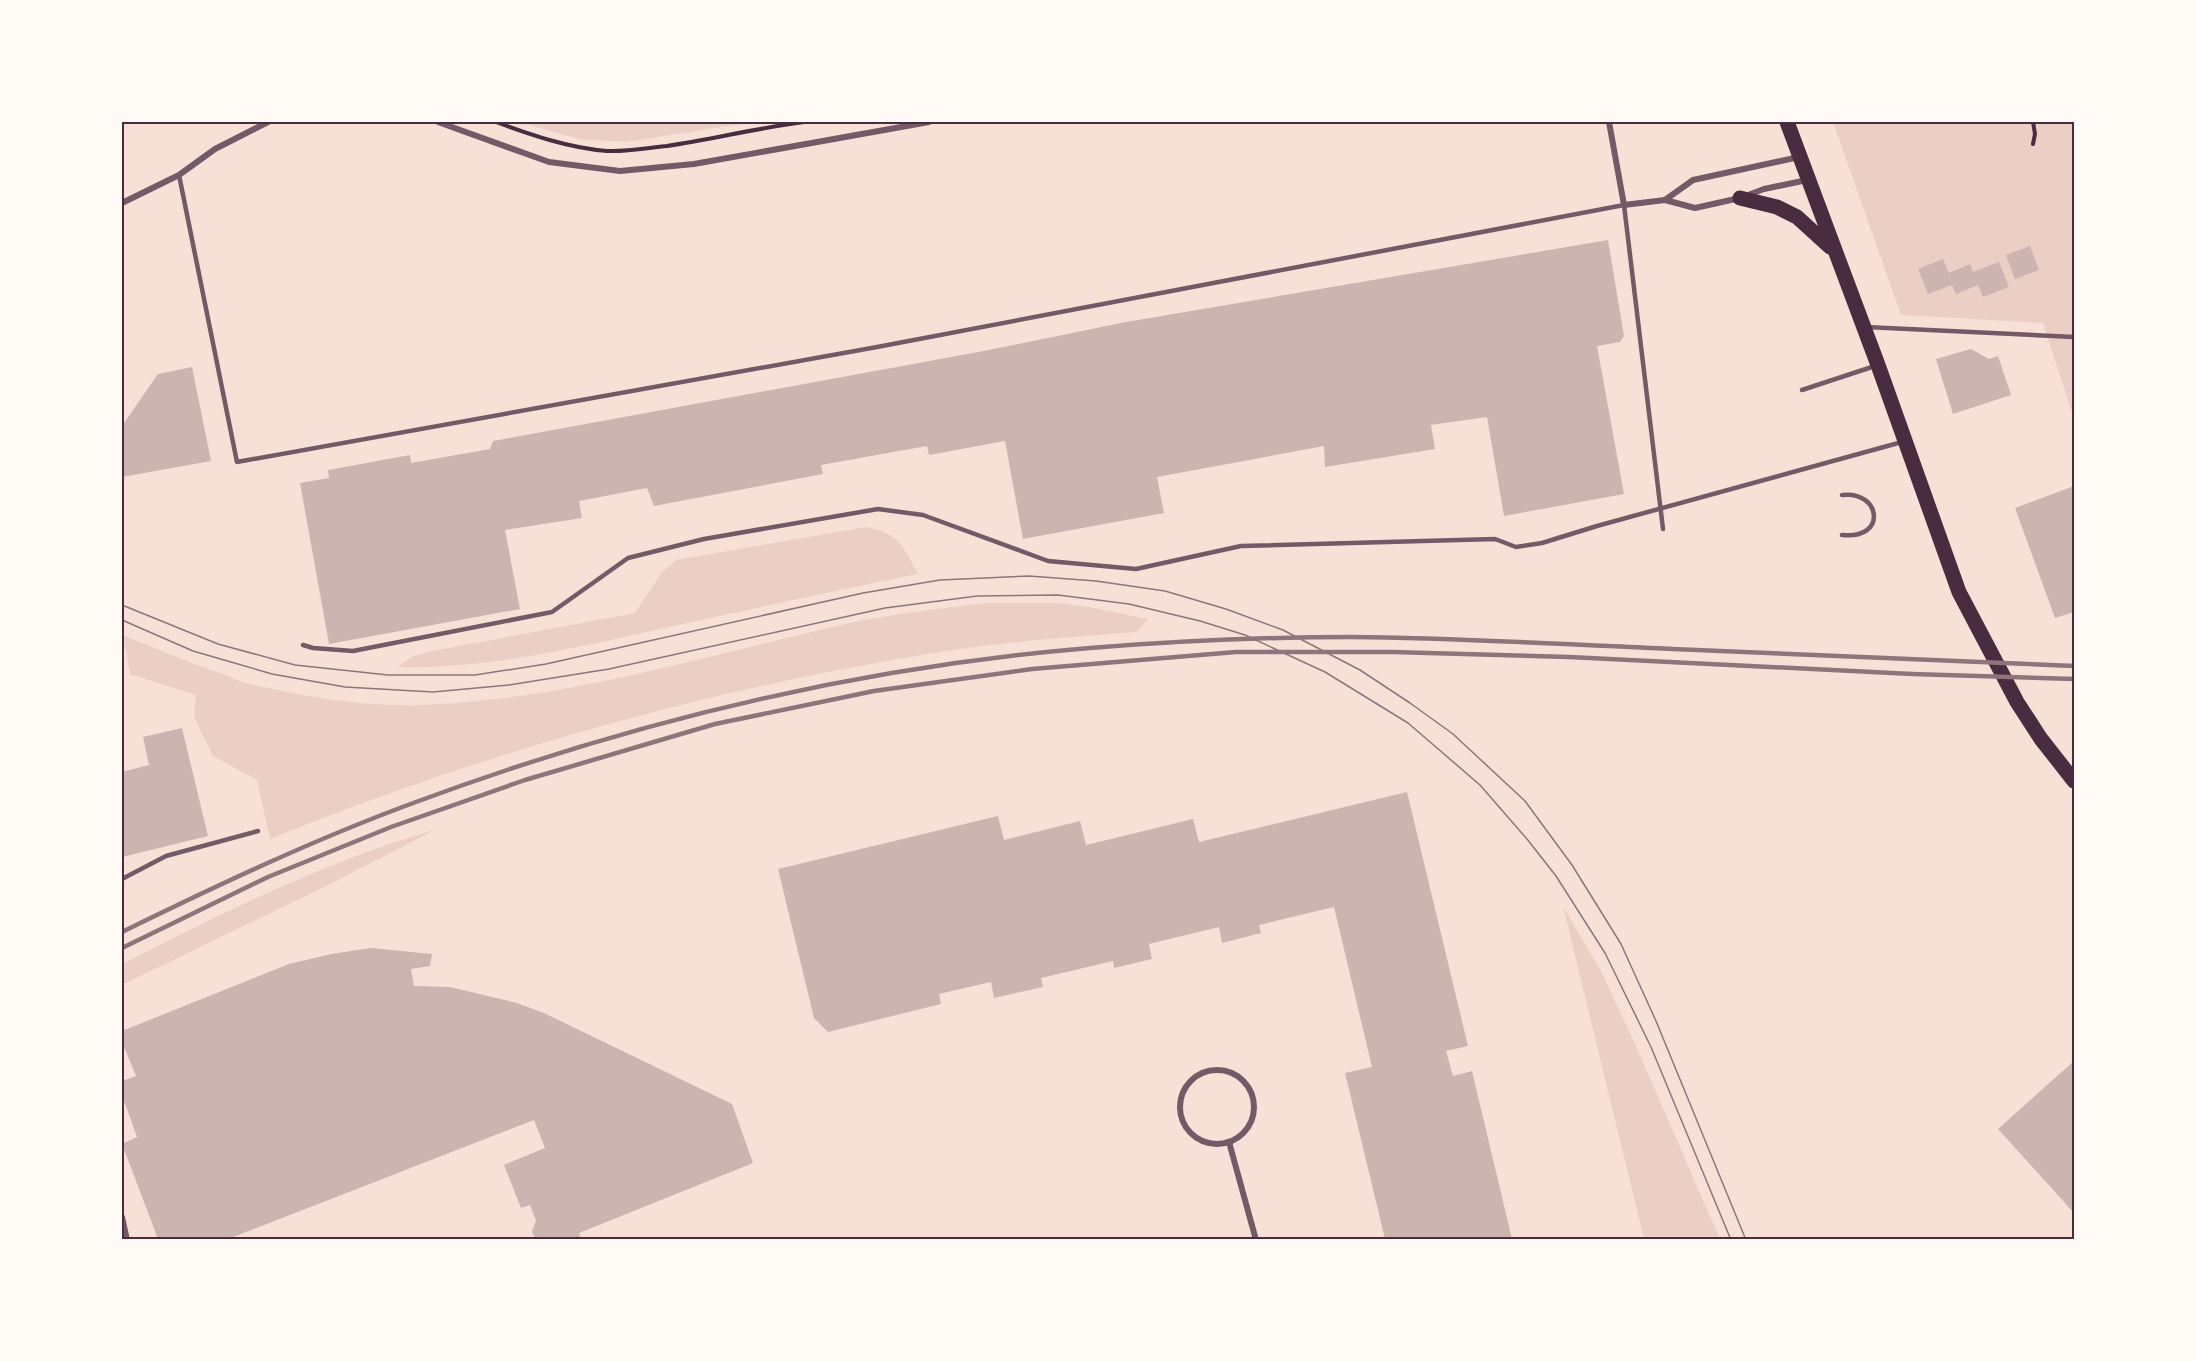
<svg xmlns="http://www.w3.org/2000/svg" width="2196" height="1361" font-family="Roboto,sans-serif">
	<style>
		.green { fill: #ebcfc5 }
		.building { fill: #ccb4b1 }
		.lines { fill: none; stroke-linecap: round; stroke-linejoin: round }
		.path { stroke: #4a2c40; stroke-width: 4 }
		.service { stroke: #755966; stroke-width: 4.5 }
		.minor { stroke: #755966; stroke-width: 6 }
		.primary { stroke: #4a2c40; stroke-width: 15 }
		.tram { stroke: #8f747c; stroke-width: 1.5 }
		.rail { stroke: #8f747c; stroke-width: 4.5 }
		.neatline { fill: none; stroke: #4a2c40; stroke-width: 2 }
	</style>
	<rect width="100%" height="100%" fill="#f7e1d7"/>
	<!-- green -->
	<g class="green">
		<path d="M 518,122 L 753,122 L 626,142 L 579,139 Z"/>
		<path d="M 1833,122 L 2074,122 L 2074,419 L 2043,323 L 1901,315 Z"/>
		<path d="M 866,527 C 899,533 903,546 918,574 C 833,591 748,610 664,628 C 576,648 488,669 398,667 L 411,657 L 432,651 L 635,613 L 662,572 L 676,560 Z"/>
		<path d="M 986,603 L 1057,603 L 1089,607 L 1148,619 L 1137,632 C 1074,637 1010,641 947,651 C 716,687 488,751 270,839 L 257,780 L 213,756 L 194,717 L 196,695 L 130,674 L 123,635 C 155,648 187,662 220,673 C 231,677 243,683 254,685 C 307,697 366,707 420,705 C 572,700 718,651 865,620 C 905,612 946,608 986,603 Z"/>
		<path d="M 437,829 L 314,892 L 122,985 L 122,964 C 224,912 326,861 437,829 Z"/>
		<path d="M 1563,906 L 1602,973 L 1635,1044 L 1720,1239 L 1644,1239 Z"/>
	</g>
	<!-- building -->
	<g class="building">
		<path d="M 1608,240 L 1624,336 L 1620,342 L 1597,346 L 1624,494 L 1504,516 L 1487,417 L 1431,425 L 1435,449 L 1325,467 L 1324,446 L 1157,477 L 1164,513 L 1023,539 L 1005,441 L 929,455 L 927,446 L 821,465 L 823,474 L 654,506 L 647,488 L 579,501 L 582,518 L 505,530 L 520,609 L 329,644 L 300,483 L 329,478 L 328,470 L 410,455 L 411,463 L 490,449 L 493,441 L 989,350 L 1126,322 Z"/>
		<path d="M 2030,246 L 2039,270 L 2015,279 L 2006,255 Z"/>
		<path d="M 1943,259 L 1949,273 L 1970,264 L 1973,272 L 1999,262 L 2009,287 L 1983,297 L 1978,285 L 1956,294 L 1952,285 L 1928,294 L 1918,269 Z"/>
		<path d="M 1971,349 L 1989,359 L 1998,356 L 2011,395 L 1953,414 L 1936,359 Z"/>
		<path d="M 192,367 L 211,461 L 122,477 L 122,426 L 158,374 Z"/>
		<path d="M 2074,486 L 2074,612 L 2055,618 L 2015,508 Z"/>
		<path d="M 182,728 L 208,836 L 122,857 L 122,772 L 149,765 L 143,737 Z"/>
		<path d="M 1407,792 L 1468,1046 L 1446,1051 L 1453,1076 L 1472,1071 L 1512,1239 L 1385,1239 L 1345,1073 L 1372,1067 L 1334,907 L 1259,925 L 1261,933 L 1222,943 L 1219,927 L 1149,944 L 1152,959 L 1114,968 L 1113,961 L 1041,978 L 1043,987 L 994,998 L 991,982 L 939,994 L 941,1004 L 828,1032 L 814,1018 L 778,869 L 998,816 L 1004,840 L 1080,821 L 1086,845 L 1193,819 L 1199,842 Z"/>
		<path d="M 371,948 L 432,954 L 430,966 L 411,969 L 414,986 L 450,987 L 517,1003 L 544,1013 L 732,1104 L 753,1163 L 579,1233 L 581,1239 L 535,1239 L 532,1231 L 536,1221 L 530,1205 L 521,1208 L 504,1165 L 545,1148 L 534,1120 L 228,1239 L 158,1239 L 122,1144 L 137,1137 L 122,1095 L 122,1081 L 136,1076 L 122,1042 L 122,1031 L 289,964 L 331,954 Z"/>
		<path d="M 2074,1061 L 2074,1213 L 1998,1129 Z"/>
	</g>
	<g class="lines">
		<!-- path -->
		<g class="path">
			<path d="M 496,122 C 531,135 569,148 607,151 C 627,152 647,148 667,146 C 713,139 758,128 804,122"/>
			<path d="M 2033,122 L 2035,134 L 2033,144"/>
		</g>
		<!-- service -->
		<g class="service">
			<path d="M 179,175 L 237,462 L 877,347 L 1624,205 L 1663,529"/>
			<path d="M 1866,327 L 2074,337"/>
			<path d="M 1802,390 L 1875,366"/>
			<path d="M 1842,535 C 1888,540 1881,490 1842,495"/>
			<path d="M 303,645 L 313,648 L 353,651 L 552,612 L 628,558 L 704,539 L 878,509 L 923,515 L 1048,561 L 1136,569 L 1241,546 L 1495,539 L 1516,547 L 1542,543 L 1597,526 L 1902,442"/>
			<path d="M 122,879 L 166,856 L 258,831"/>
		</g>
		<!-- minor -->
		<g class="minor">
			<path d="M 438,122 L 549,162 L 620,171 L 694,164 L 929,122"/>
			<path d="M 1609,122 L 1624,205 L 1665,200 L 1695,208 L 1740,198 L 1764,189 L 1807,180"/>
			<path d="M 1665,200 L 1693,180 L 1799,157"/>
			<path d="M 122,203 L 179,175 L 215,149 L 268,122"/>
			<circle cx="1217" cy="1107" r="37"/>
			<path d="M 1229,1142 L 1256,1240"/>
			<path d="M 122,1217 L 127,1240"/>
		</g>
		<!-- primary -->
		<g class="primary">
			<path d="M 1787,122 L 1878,365 L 1959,592 L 2017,702 L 2041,739 L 2074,781"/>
			<path d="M 1740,198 L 1777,207 L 1797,217 L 1830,247"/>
		</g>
		<!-- tram -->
		<g class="tram">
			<path d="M 122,605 L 218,644 L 295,665 L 388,675 L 475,675 L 546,664 L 863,593 L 940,580 L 1029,576 L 1096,581 L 1165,591 L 1226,609 L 1283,630 L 1360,670 L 1410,703 L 1453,734 L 1525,801 L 1572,865 L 1621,944 L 1656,1021 L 1746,1240"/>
			<path d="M 122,620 L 193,651 L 272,674 L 345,687 L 433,692 L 509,685 L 609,669 L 885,608 L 977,596 L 1058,595 L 1129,604 L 1200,621 L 1245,635 L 1325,672 L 1408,723 L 1480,785 L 1527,839 L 1556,876 L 1605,953 L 1651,1047 L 1731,1240"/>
		</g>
		<!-- rail -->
		<g class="rail">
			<path d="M 122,932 C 218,885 315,839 416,802 C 632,722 860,667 1090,648 C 1177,641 1264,637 1351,637 C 1458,638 1566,644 1673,649 C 1807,655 1941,661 2074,666"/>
			<path d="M 122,948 L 268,877 L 391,827 L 525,780 L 715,724 L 874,691 L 1032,669 L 1236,652 L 1392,652 L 1569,657 L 1912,674 L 2074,679"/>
		</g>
	</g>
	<!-- border -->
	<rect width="2196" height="1361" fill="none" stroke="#fffaf5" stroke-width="246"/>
	<rect x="123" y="123" width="1950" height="1115" class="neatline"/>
</svg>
